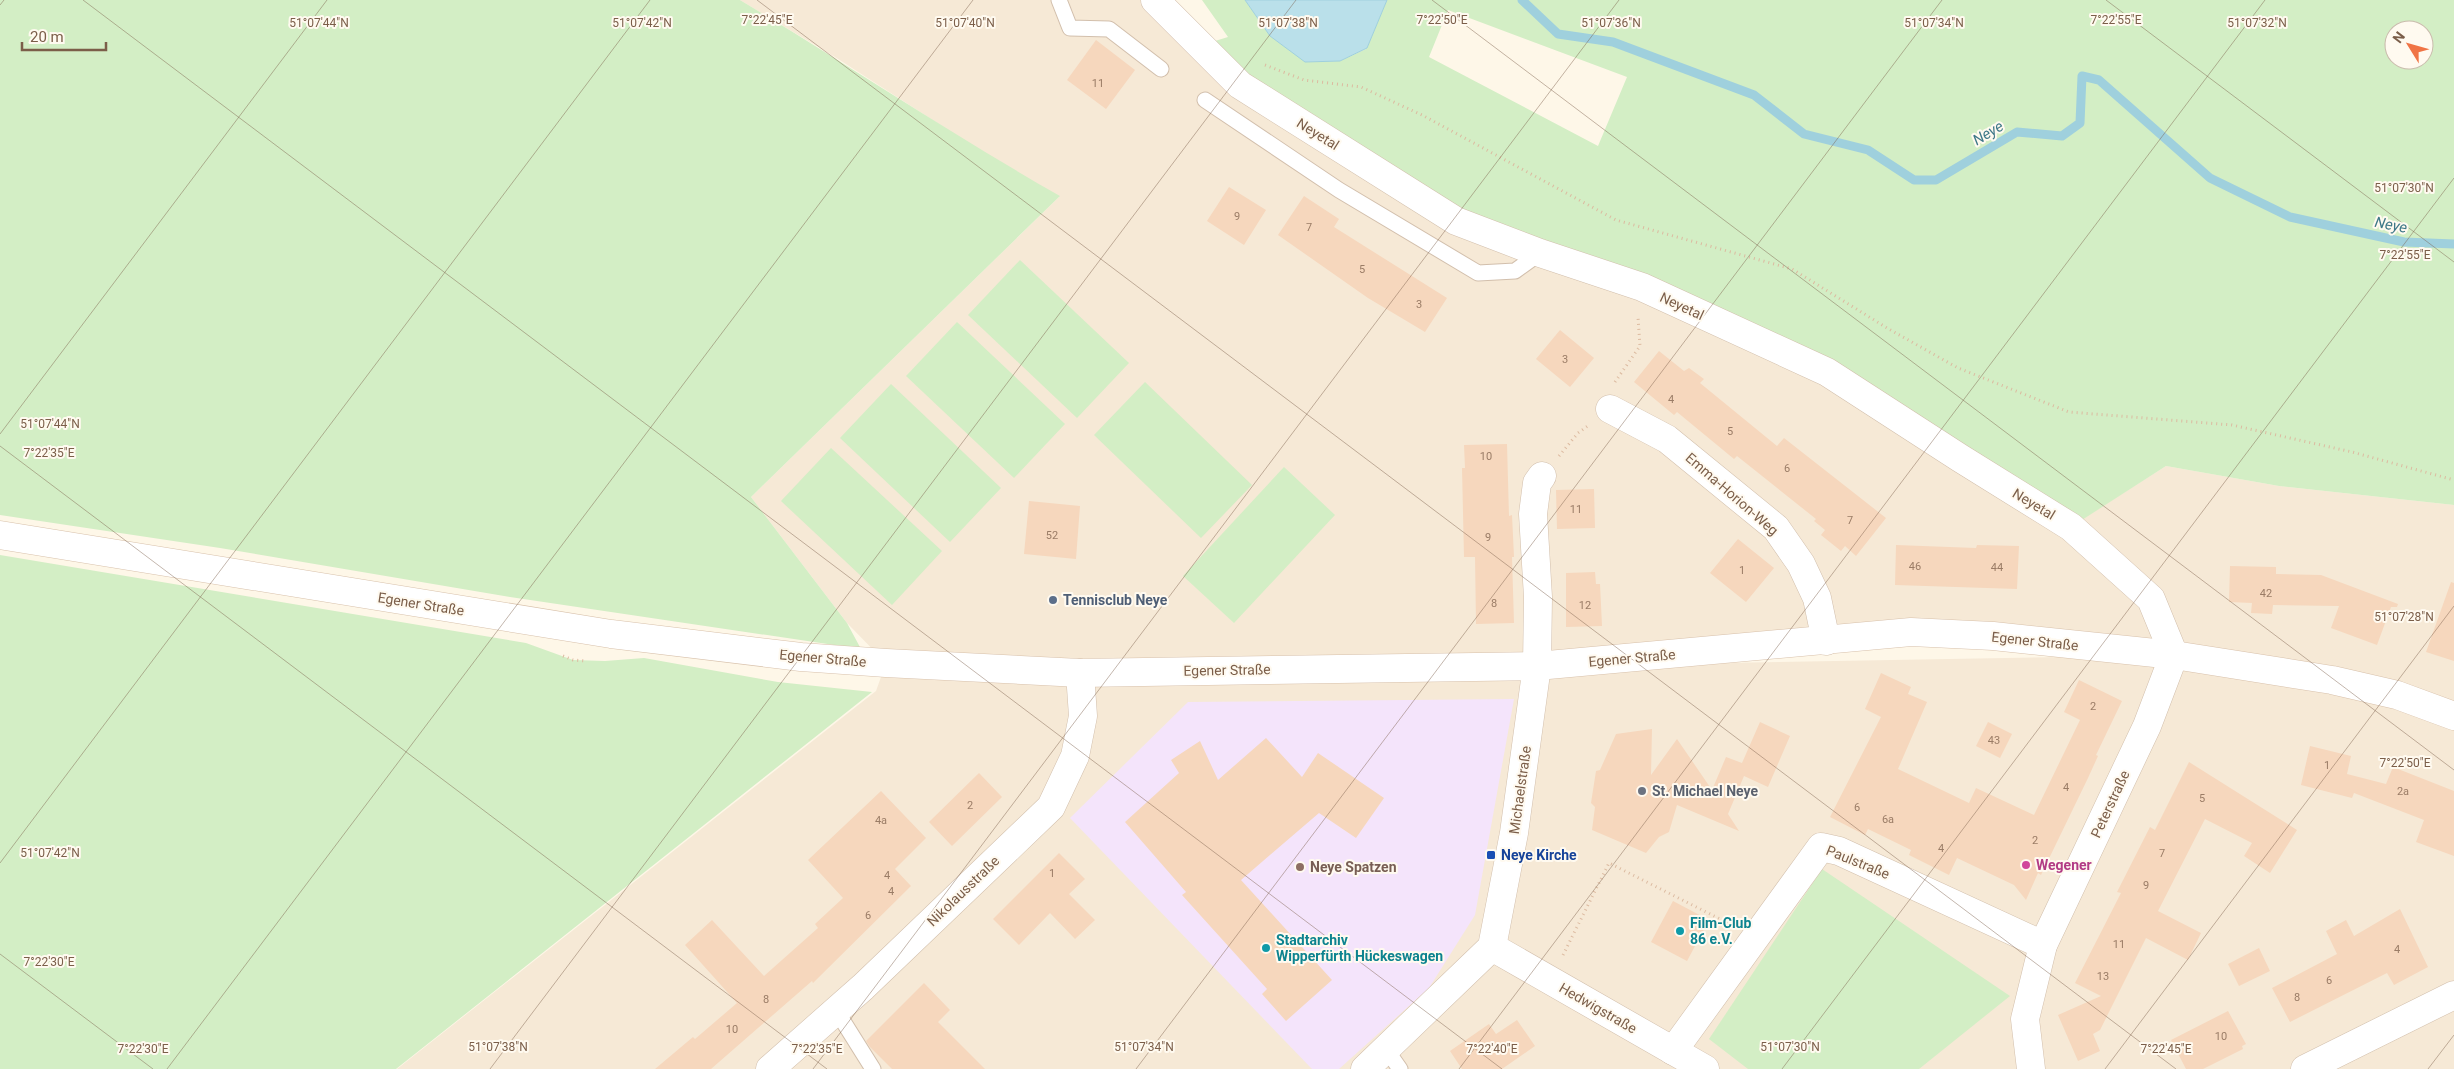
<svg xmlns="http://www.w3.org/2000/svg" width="2454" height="1069" font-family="Roboto,sans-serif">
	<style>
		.residential { fill: #f6e9d6; fill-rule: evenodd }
		.education { fill: #f4e4fb }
		.green { fill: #d3eec5; fill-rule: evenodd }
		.water { fill: #bae0ea; stroke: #9fd0dd }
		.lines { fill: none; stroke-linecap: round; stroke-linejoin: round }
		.stream { stroke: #9fd0dd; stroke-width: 9 }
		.building { fill: #f6d7bd }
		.lane-casing { stroke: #d2bfac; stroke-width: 17 }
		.street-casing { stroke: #d2bfac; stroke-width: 29 }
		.secondary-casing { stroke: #d8c1ab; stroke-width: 29 }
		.path { stroke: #dcbaa0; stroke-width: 3; stroke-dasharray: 1 4; stroke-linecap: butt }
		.lane { stroke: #fff; stroke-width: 15 }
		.street { stroke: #fff; stroke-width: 28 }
		.secondary { stroke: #fff; stroke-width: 28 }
		.ticks { fill: none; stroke: #7b5e49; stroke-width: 1; stroke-opacity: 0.45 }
		.service-dot { fill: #5c6f8a; stroke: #fffaf0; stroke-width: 2 }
		.worship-dot { fill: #6b7280; stroke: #fffaf0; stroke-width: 2 }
		.transit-dot { fill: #1a4fb4; stroke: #fffaf0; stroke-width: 2 }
		.hotel-dot { fill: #d1479c; stroke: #fffaf0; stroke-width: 2 }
		.education-dot { fill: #8d6e63; stroke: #fffaf0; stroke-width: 2 }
		.culture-dot { fill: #0f9aa8; stroke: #fffaf0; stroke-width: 2 }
		.labels { text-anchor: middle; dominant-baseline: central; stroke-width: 4; stroke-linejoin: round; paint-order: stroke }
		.number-label { font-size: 11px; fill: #9a7c66 }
		.street-label { font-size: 14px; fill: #7b5e49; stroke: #fffaf0 }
		.service-label { font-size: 14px; font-weight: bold; fill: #4e5e75; stroke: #fffaf0; text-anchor: start }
		.worship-label { font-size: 14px; font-weight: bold; fill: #5b616d; stroke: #fffaf0; text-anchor: start }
		.transit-label { font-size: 14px; font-weight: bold; fill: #164399; stroke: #fffaf0; text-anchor: start }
		.hotel-label { font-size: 14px; font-weight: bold; fill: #b23c85; stroke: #fffaf0; text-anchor: start }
		.education-label { font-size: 14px; font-weight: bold; fill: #785e54; stroke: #fffaf0; text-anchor: start }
		.culture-label { font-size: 14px; font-weight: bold; fill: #0d838f; stroke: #fffaf0; text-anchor: start }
		.water-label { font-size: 15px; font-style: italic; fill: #3e7888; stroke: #fffaf0 }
		.ticks-label { font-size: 12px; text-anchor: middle; fill: #7b5e49; stroke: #fffaf0; stroke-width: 4; stroke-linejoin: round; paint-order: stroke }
	</style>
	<rect width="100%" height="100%" fill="#fef7e8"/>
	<!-- residential -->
	<path class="residential" d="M 740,0 L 1155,0 L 1202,45 L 1827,372 L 2071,526 L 2166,466 L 2279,486 L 2454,505 L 2454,1069 L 397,1069 L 876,691 L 886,663 L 847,623 L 751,497 L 1059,197 L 976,148 L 835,57 ZM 1993,636 L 2168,655 L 1548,666 ZM 1077,658 L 1521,666 L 893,663 Z"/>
	<!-- education -->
	<path class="education" d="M 1514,699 L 1475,915 L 1429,988 L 1339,1069 L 1312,1069 L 1070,818 L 1188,702 Z"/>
	<!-- green -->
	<g class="green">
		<path d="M 0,0 L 740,0 C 847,64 951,134 1060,196 L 751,497 L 847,623 L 861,649 L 510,597 L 220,548 L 0,515 Z"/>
		<path d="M 1202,0 L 1245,0 L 1270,36 L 1306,62 L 1340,61 L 1366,49 L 1387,0 L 2454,0 L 2454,505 L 2279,486 L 2166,466 L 2071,527 L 1827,372 L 1456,221 L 1202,45 L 1228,37 ZM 1448,10 L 1627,77 L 1598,146 L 1429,57 ZM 2394,30 L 2424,30 L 2424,60 L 2394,60 Z"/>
		<path d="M 1020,260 L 1129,363 L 1077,418 L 968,315 Z"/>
		<path d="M 957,322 L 1065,424 L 1014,478 L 906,376 Z"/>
		<path d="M 1145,382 L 1252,485 L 1201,538 L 1094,435 Z"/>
		<path d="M 891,384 L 1001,488 L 950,542 L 840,438 Z"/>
		<path d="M 831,448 L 942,551 L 892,605 L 781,501 Z"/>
		<path d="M 1284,467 L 1335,515 L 1234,623 L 1183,576 Z"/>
		<path d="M 0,555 L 526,643 L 573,660 L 605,661 L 644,658 L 778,682 L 872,692 L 396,1069 L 0,1069 Z"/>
		<path d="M 1822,869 L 2010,996 L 1919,1069 L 1748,1069 L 1709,1039 Z"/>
	</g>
	<!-- water -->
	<path class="water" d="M 1245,0 L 1387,0 L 1367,48 L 1340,61 L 1305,62 L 1270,36 Z"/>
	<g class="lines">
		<!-- stream -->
		<path class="stream" d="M 1522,0 L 1558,34 L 1613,42 L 1754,95 L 1804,134 L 1868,150 L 1914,180 L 1936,180 L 2017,132 L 2062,136 L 2080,123 L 2082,76 L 2099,80 L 2210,178 L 2290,217 L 2404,242 L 2454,244"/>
	</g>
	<!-- building -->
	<g class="building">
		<path d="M 1096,40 L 1135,70 L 1106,109 L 1067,80 Z"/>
		<path d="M 1229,187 L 1266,210 L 1244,245 L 1207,221 Z"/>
		<path d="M 1304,196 L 1339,219 L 1334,227 L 1447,298 L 1425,332 L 1368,298 L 1278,235 Z"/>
		<path d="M 1560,330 L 1594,358 L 1570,387 L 1536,359 Z"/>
		<path d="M 1659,351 L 1684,371 L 1689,368 L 1704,379 L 1700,383 L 1777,446 L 1784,438 L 1886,518 L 1856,556 L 1845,546 L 1841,551 L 1821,535 L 1825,530 L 1814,521 L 1816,519 L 1737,456 L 1734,459 L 1677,412 L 1674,415 L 1634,382 Z"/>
		<path d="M 1507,444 L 1509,516 L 1512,515 L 1514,557 L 1512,557 L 1514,623 L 1476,624 L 1475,557 L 1464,557 L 1462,468 L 1465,468 L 1464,445 Z"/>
		<path d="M 1594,489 L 1595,528 L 1557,529 L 1556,490 Z"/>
		<path d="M 1029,501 L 1080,506 L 1076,559 L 1024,554 Z"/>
		<path d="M 1738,539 L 1774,568 L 1746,602 L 1710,573 Z"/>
		<path d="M 1896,545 L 1976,548 L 1977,545 L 2019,546 L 2017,589 L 1895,585 Z"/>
		<path d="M 2230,566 L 2276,567 L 2276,574 L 2321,575 L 2398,604 L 2397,607 L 2391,607 L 2377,645 L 2331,628 L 2339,606 L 2273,605 L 2272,614 L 2251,613 L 2252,603 L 2229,602 Z"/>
		<path d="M 1595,572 L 1596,584 L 1600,584 L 1602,626 L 1566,627 L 1566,573 Z"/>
		<path d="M 2451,582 L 2454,583 L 2454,661 L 2426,652 Z"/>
		<path d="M 1881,673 L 1911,687 L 1908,694 L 1927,702 L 1898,769 L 1969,803 L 1976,788 L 2034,815 L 2080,720 L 2064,712 L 2079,680 L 2122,701 L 2096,755 L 2098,756 L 2088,778 L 2041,875 L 2038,873 L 2026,900 L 2014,885 L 1957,858 L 1949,875 L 1909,855 L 1911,850 L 1868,829 L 1865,835 L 1830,817 L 1881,717 L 1865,709 Z"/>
		<path d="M 1760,722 L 1790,736 L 1768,787 L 1744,776 L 1728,814 L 1739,831 L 1677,805 L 1669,832 L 1659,837 L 1646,853 L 1592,830 L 1595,807 L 1591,803 L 1596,771 L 1600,770 L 1616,734 L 1652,729 L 1651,775 L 1677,739 L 1712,790 L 1726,757 L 1742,763 Z"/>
		<path d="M 1988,722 L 2012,734 L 2000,758 L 1976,746 Z"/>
		<path d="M 1266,738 L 1302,777 L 1318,753 L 1384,798 L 1356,838 L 1319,813 L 1241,880 L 1332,980 L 1286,1021 L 1262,994 L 1267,989 L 1182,895 L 1186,892 L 1125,822 L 1179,773 L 1171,760 L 1200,741 L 1218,780 Z"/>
		<path d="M 2310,746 L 2351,756 L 2347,774 L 2386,784 L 2393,767 L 2454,791 L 2454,856 L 2416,842 L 2424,820 L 2354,793 L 2352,798 L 2301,785 Z"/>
		<path d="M 2189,762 L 2297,830 L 2270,873 L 2244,856 L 2252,843 L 2205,819 L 2158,911 L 2201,933 L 2188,960 L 2146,938 L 2100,1030 L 2093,1034 L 2100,1051 L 2078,1061 L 2058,1015 L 2101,996 L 2075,983 L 2121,893 L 2117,892 L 2150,827 L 2155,830 Z"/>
		<path d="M 979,773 L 1002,797 L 952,846 L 929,822 Z"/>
		<path d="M 881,791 L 926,838 L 895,869 L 911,886 L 813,983 L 812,981 L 711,1069 L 655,1069 L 693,1037 L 695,1039 L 737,1003 L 685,945 L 712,920 L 764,976 L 818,928 L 815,924 L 843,898 L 808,860 Z"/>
		<path d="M 1059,853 L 1085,879 L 1069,894 L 1095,920 L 1075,939 L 1050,913 L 1019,945 L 993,919 Z"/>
		<path d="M 1673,901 L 1709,920 L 1687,961 L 1651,942 Z"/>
		<path d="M 2400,909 L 2428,967 L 2394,985 L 2387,973 L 2290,1022 L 2272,988 L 2337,954 L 2326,931 L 2346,920 L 2354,936 Z"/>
		<path d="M 2259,948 L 2270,971 L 2239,986 L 2228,964 Z"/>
		<path d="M 924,983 L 950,1010 L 938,1022 L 985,1069 L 892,1069 L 870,1047 L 866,1041 Z"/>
		<path d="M 2228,1011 L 2246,1044 L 2242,1046 L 2243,1049 L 2203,1069 L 2186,1069 L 2171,1040 Z"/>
		<path d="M 1517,1020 L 1535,1046 L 1502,1069 L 1462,1069 L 1450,1051 L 1489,1024 L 1496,1034 Z"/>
	</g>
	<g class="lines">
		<defs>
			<g id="lane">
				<path d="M 1059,0 L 1070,28 L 1109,29 L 1161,69"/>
				<path d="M 1205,100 L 1339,190 L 1478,273 L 1515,271 L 1540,253"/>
				<path d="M 836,1010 L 873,1069"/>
				<path d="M 1386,1049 L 1400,1069"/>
			</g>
			<g id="street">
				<path d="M 1155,0 L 1240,85 L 1456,221 L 1540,253 L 1642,287 L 1827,372 L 1960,458 L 2071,527 L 2151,599 L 2174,655 L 2147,726 L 2043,945 L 2025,1019 L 2031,1069"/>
				<path d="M 1610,409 L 1667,439 L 1776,528 L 1801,564 L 1817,598 L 1826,641"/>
				<path d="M 1492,947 L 1705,1069"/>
				<path d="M 1673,1051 L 1821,847 L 1839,851 L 2043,945"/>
				<path d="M 770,1069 L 863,987 L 1051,807 L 1075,756 L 1083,716 L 1080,673"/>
				<path d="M 1365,1069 L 1492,947 L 1514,833 L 1537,666 L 1538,597 L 1533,514 L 1537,483 L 1542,476"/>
				<path d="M 2305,1069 L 2454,995"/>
			</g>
			<path id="secondary" d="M 0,535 L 611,634 L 801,657 L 886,663 L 1080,673 L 1537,666 L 1911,632 L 1993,636 L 2174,655 L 2332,680 L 2397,695 L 2454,716"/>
		</defs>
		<!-- lane casing -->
		<use href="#lane" class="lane-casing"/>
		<!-- street casing -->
		<use href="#street" class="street-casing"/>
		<!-- secondary casing -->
		<use href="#secondary" class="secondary-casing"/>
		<!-- path -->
		<g class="path">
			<path d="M 1265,65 L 1304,80 L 1361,87 L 1422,115 L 1616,220 L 1792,269 L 1887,328 L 1958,368 L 2069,412 L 2232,425 L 2352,452 L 2454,480"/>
			<path d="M 1615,382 L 1640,346 L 1638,317"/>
			<path d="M 1559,456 L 1578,433 L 1589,425"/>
			<path d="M 563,656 L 573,660 L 586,661"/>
			<path d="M 1563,955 L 1609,863 L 1732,925"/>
		</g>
		<!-- lane -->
		<use href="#lane" class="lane"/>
		<!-- street -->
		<use href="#street" class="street"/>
		<!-- secondary -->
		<use href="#secondary" class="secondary"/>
	</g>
	<!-- ticks -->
	<path class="ticks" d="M 83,0 L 1502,1069M 757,0 L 2176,1069M 1432,0 L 2454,770M 2106,0 L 2454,262M 0,5 L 4,0M 0,434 L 327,0M 0,446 L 827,1069M 0,863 L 650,0M 0,954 L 153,1069M 167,1069 L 973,0M 490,1069 L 1296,0M 813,1069 L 1619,0M 1136,1069 L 1942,0M 1459,1069 L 2265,0M 1782,1069 L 2454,178M 2105,1069 L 2454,606M 2428,1069 L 2454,1035"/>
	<!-- markers -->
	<circle class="service-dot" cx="1053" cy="600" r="5"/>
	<circle class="worship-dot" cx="1642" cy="791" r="5"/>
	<rect class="transit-dot" x="1486" y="850" width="10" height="10" rx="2.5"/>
	<circle class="hotel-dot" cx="2026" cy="865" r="5"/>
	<circle class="education-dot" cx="1300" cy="867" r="5"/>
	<g class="culture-dot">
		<circle cx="1680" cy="931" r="5"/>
		<circle cx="1266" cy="948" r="5"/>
	</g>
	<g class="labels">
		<!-- number labels -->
		<g class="number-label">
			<text x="1098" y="83">11</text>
			<text x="1237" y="216">9</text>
			<text x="1309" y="227">7</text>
			<text x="1362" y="269">5</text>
			<text x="1419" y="304">3</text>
			<text x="1565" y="359">3</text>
			<text x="1671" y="399">4</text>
			<text x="1730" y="431">5</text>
			<text x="1486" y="456">10</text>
			<text x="1787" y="468">6</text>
			<text x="1576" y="509">11</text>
			<text x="1850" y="520">7</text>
			<text x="1052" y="535">52</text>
			<text x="1488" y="537">9</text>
			<text x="1915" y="566">46</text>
			<text x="1997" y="567">44</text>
			<text x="1742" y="570">1</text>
			<text x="2266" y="593">42</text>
			<text x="1494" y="603">8</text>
			<text x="1585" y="605">12</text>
			<text x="2093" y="706">2</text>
			<text x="1994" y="740">43</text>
			<text x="2327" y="765">1</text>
			<text x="2066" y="787">4</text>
			<text x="2403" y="791">2a</text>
			<text x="2202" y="798">5</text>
			<text x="970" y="805">2</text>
			<text x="1857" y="807">6</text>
			<text x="1888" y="819">6a</text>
			<text x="881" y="820">4a</text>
			<text x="2035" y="840">2</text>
			<text x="1941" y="848">4</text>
			<text x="2162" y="853">7</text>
			<text x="1052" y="873">1</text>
			<text x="887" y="875">4</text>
			<text x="2146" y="885">9</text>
			<text x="891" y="891">4</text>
			<text x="868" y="915">6</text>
			<text x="2119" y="944">11</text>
			<text x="2397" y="949">4</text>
			<text x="2103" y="976">13</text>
			<text x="2329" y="980">6</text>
			<text x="2297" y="997">8</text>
			<text x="766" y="999">8</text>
			<text x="732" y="1029">10</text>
			<text x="2221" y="1036">10</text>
		</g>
		<!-- street labels -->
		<g class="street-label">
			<text transform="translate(1318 134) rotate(32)">Neyetal</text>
			<text transform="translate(1682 306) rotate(25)">Neyetal</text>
			<text transform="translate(1732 494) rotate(41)">Emma-Horion-Weg</text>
			<text transform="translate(2034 504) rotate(31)">Neyetal</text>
			<text transform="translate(421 604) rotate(9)">Egener Straße</text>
			<text transform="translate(2035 641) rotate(6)">Egener Straße</text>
			<text transform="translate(823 658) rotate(5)">Egener Straße</text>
			<text transform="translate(1632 658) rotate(-5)">Egener Straße</text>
			<text transform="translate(1227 670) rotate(-1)">Egener Straße</text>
			<text transform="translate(1520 790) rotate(-82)">Michaelstraße</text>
			<text transform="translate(2110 804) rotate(-65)">Peterstraße</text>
			<text transform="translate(1858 862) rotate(22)">Paulstraße</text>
			<text transform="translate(963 891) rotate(-44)">Nikolausstraße</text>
			<text transform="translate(1598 1008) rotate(30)">Hedwigstraße</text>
		</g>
		<!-- service labels -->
		<g class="service-label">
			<text x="1063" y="600">Tennisclub Neye</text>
		</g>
		<!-- worship labels -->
		<g class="worship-label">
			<text x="1652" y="791">St. Michael Neye</text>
		</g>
		<!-- transit labels -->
		<g class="transit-label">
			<text x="1501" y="855">Neye Kirche</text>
		</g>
		<!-- hotel labels -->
		<g class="hotel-label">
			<text x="2036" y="865">Wegener</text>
		</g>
		<!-- education labels -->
		<g class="education-label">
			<text x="1310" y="867">Neye Spatzen</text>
		</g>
		<!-- culture labels -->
		<g class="culture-label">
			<text x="1690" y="923">Film-Club<tspan x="1690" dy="16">86 e.V.</tspan></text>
			<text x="1276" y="940">Stadtarchiv<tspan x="1276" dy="16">Wipperfürth Hückeswagen</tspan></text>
		</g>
		<!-- water labels -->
		<g class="water-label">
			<text transform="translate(1988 133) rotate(-31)">Neye</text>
			<text transform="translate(2391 225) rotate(11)">Neye</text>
		</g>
	</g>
	<g class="ticks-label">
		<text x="767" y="24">7°22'45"E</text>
		<text x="1442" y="24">7°22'50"E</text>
		<text x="2116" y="24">7°22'55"E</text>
		<text x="319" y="27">51°07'44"N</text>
		<text x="642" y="27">51°07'42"N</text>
		<text x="965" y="27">51°07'40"N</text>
		<text x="1288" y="27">51°07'38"N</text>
		<text x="1611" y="27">51°07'36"N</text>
		<text x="1934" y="27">51°07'34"N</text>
		<text x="2257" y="27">51°07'32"N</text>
		<text x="2404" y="192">51°07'30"N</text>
		<text x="2405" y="259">7°22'55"E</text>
		<text x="50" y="428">51°07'44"N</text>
		<text x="49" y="457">7°22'35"E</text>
		<text x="2404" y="621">51°07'28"N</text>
		<text x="2405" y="767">7°22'50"E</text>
		<text x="50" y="857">51°07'42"N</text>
		<text x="49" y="966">7°22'30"E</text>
		<text x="498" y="1051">51°07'38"N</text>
		<text x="1144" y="1051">51°07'34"N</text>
		<text x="1790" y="1051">51°07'30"N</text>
		<text x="143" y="1053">7°22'30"E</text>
		<text x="817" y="1053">7°22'35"E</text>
		<text x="1492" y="1053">7°22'40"E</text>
		<text x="2166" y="1053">7°22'45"E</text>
	</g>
	<!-- north arrow -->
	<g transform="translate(2409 45) rotate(307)"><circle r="24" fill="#fffaf0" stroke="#cabcad"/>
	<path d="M0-4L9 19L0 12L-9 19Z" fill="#f07445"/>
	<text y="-8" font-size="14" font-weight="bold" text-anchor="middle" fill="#7b5e49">N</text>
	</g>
	<!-- scale -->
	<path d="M22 42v8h84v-8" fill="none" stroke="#7b5e49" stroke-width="2.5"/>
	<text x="30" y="42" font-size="15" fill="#7b5e49" stroke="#fffaf0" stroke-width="4" paint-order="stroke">20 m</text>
</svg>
